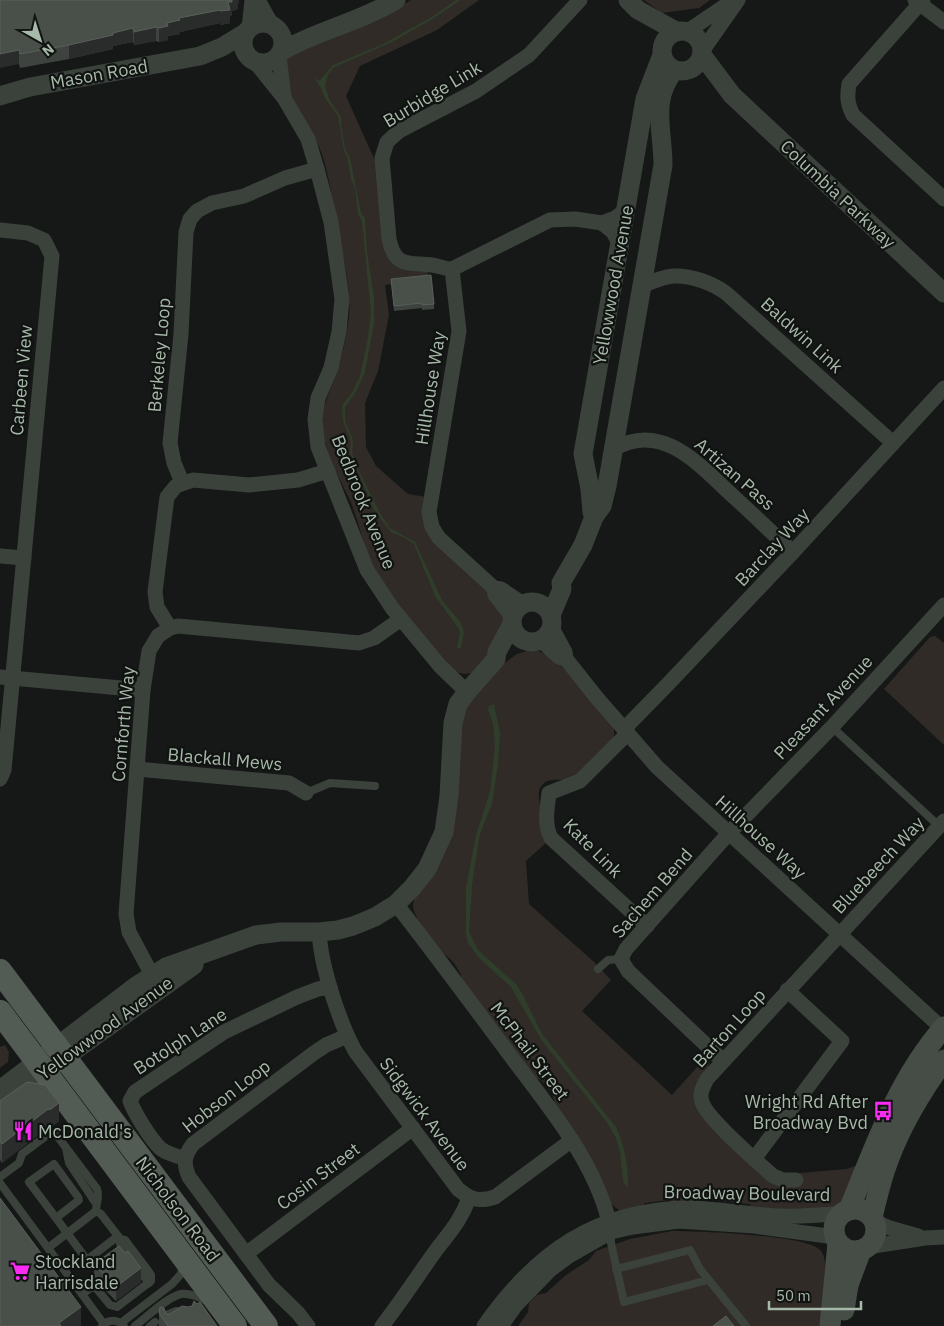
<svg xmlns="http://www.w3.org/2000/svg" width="944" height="1326" font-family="'IBM Plex Sans',sans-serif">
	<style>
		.green { fill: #302b26 }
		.water { fill: #2f3d2b }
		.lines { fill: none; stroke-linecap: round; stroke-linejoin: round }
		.service { stroke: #3b423c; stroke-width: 8 }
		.minor { stroke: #3b423c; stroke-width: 15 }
		.tertiary { stroke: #3b423c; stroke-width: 19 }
		.secondary { stroke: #454d46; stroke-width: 21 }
		.primary { stroke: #535c54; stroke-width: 24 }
		.wall { fill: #3e433f }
		.shaded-wall { fill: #292c2a }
		.building { fill: #49504a; stroke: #586059 }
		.labels { text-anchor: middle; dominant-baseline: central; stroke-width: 4.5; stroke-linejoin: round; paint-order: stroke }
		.street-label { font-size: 18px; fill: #a7b9a8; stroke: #111312 }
		.poi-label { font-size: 18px; fill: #a7b9a8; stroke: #111312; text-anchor: start }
	</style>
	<rect width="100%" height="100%" fill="#161817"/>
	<!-- green -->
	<g class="green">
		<path d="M 411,0 L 479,0 L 437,30 L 360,66 L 346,96 L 376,163 L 401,267 L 412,271 L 428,271 L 428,278 L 385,285 L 389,315 L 378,371 L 365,403 L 366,447 L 376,466 L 408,494 L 427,497 L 425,521 L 488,590 L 505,614 L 504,637 L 472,673 C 464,675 458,673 452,670 C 427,639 391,602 374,568 C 363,546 359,522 350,500 C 342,483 332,467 327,449 C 316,413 327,401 338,369 C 343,352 347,335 349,317 C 351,289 344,260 338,232 C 333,206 330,179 322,154 C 313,127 272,82 287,54 L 393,11 Z"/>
		<path d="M 644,0 L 710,0 L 699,8 L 662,13 Z"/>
		<path d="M 935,636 L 944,643 L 944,745 L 884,689 L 930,637 Z"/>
		<path d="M 533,649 C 565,659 591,699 613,724 C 614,729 615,735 613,740 C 611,743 582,775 579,777 C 565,785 545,772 539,791 C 537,799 546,831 548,841 L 526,861 L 529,904 L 594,962 L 611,980 L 582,1011 L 672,1095 L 708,1055 C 714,1065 701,1080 695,1089 L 783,1186 L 801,1186 L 800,1173 L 846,1169 L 859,1165 L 839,1207 L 830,1210 L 755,1209 L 749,1204 L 703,1199 L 697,1204 L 675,1204 L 668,1200 L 645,1203 L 640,1208 L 628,1210 L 619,1210 L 612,1205 L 555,1107 C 555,1094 545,1080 533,1077 L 463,982 C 461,971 453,960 444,954 C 435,949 413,916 413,906 C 413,897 420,889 426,882 L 462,712 L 502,665 L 517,654 Z"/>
		<path d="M 5,1045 L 9,1052 L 8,1062 L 0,1068 L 0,1047 Z"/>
		<path d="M 672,1231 C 697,1231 803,1235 819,1249 C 824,1253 825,1260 825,1266 L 821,1326 L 518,1326 L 528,1312 L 529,1303 L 537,1295 L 546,1293 L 566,1275 L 589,1260 L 596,1251 L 630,1239 Z"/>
	</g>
	<!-- water -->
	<g class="water">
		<path d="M 456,0 L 461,0 L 431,20 L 392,42 L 333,68 L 328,75 L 325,86 L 329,99 L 341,117 L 341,125 L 345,148 L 350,158 L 361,213 L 365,218 L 367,252 L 374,297 L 374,324 L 365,372 L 356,392 L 345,407 L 345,421 L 353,440 L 352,452 L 356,465 L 380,513 L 390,528 L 415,542 L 442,600 L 461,623 L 464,633 L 461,648 L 459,649 L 457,647 L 460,633 L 459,629 L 435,596 L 414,544 L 405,538 L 391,532 L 374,510 L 350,453 L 351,441 L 343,421 L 342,406 L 353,391 L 360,376 L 367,343 L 371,313 L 362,221 L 358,214 L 355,188 L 351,180 L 347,157 L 344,151 L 338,116 L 325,98 L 321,88 L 314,77 L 319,81 L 320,80 L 333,65 L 383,44 L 430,18 Z"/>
		<path d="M 494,704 L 500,733 L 498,765 L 492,804 L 480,834 L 476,858 L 472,886 L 469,932 L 478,950 L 516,984 L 523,995 L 542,1034 L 616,1127 C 625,1147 628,1164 628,1186 L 626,1186 L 623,1181 L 620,1152 L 616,1138 L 606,1121 L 542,1041 L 511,987 L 480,959 L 468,943 L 466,933 L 466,887 L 476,835 L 490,791 L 495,746 L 493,724 L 488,710 L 489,706 Z"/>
	</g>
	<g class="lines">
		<!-- service -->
		<g class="service">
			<path d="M 832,727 L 939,826"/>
			<path d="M 306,793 L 330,783 L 375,786"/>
			<path d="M 598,969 L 608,960 L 621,959"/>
			<path d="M 66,1148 L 69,1163 L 95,1202"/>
			<path d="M 0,1177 L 19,1163 L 22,1154 L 50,1133 L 55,1133 L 97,1189 C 100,1197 96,1203 96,1211"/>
			<path d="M 0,1183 L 104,1324"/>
			<path d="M 56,1218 L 29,1182 L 54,1164 L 78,1197 L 79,1200 L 56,1218 L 87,1260 L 118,1236 L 101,1214 L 96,1211"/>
			<path d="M 611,1232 L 611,1243 L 624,1302 L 708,1280"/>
			<path d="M 120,1239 L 120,1244 L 149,1283"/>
			<path d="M 48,1248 L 96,1211"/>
			<path d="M 616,1269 L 690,1250 L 700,1269 L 746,1326"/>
			<path d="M 82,1294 L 91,1288 L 96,1288 L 110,1305 L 117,1307 L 151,1281 L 151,1275 L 149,1272 L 125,1240 L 120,1239 L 118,1236"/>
			<path d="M 164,1316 L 176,1311 L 183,1312"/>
			<path d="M 121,1323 L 172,1284 L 181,1274 L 183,1264"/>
			<path d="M 102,1326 C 109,1319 117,1319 124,1326"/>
			<path d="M 135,1326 C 147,1317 167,1297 181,1294 C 189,1293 199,1297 207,1301"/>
			<path d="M 150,1326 L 155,1322"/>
		</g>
		<!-- minor -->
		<g class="minor">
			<path d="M 258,0 L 272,25"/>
			<path d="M 915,0 L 944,22"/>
			<path d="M 923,0 L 849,84 C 847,96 847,103 853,115 L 944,199"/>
			<path d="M 249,29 L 252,0"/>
			<path d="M 688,31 L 732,1"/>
			<path d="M 703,50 L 738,0"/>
			<path d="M 279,56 L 284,97"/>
			<path d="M 255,62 L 284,98 L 308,139 L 317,169 L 331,222 L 342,299 L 339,332 L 331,368 L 318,398 L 315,419 L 318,447 L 367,570 L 392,608 L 440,666 L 467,692"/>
			<path d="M 0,230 L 28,233 L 44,240 L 52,256 L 4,770 L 0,779"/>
			<path d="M 620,245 L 613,232 L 602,223 L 615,218 L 626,210"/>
			<path d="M 452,269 C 445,269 439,266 432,265 C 410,262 395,269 389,239 L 382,158 L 387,142 L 399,131 L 476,91 L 529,55 L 580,0"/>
			<path d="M 642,286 C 651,282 662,277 673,276 C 691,275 712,283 726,293 L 893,443"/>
			<path d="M 614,449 C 663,420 701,467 734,497 C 754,515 773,534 793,552"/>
			<path d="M 182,482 L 174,463 L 170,443 L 181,334 L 186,232 L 190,219 L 197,211 L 212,203 L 244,196 L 285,178 L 317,169"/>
			<path d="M 0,556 L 24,558"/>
			<path d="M 494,588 L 495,595 L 513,618"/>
			<path d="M 523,604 L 501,589 L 494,588 L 439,538 L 432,527 L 429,512 L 459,331 L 452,269 L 550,220 L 575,219 L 602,223"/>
			<path d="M 551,626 L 565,652 L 566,659 L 597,698 L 657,767 L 944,1030"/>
			<path d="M 170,628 L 157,607 L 155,592 L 167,497 L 176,486 L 193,480 L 249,485 L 298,480 L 328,471"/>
			<path d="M 540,640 L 559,657 L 566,659"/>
			<path d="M 0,677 L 143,690"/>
			<path d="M 624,729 L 668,684 L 793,552 L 944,388"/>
			<path d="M 628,733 L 580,781 L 549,793 C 547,809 544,824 551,838 L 647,926"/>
			<path d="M 137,769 L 289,783 L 306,793"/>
			<path d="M 396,904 C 433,951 468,999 504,1047 C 544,1102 599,1163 611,1232"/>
			<path d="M 319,932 C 321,967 339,1021 355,1051 L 458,1189 C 471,1200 479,1202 495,1197 L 572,1140"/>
			<path d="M 152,975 L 129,932 L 126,914 L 143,690 L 149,651 L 158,636 L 170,628 L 178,626 L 359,643 L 374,638 L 401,619"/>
			<path d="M 723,1061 L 628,971 L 621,959 L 626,949 L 729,833 L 832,727 L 944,605"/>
			<path d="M 184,1158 C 176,1156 168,1154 161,1149 C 151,1140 135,1114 130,1101 L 135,1092 L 224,1032 L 297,997 L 318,989 L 330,987"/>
			<path d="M 754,1159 L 842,1041 L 787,990"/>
			<path d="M 796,1180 L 783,1180 L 773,1176 C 758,1162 707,1119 702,1102 C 699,1093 703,1087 707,1079 L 944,821"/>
			<path d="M 874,1221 L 890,1228 L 918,1236"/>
			<path d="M 867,1247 L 925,1238 L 944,1237"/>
			<path d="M 246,1254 L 413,1128"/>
			<path d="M 308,1326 L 298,1313 L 269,1285 L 189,1177 C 183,1163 184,1156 193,1144 L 314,1053 L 326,1045 L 347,1036"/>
			<path d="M 382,1326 C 400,1303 417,1277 434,1253 C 448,1234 461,1221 469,1198"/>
			<path d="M 484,1326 C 535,1253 595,1210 686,1208 C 718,1208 750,1215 781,1216 C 802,1217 822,1215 842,1213"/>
			<path d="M 501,1326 L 516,1305 L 550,1270 L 569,1256 L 611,1232 L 633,1227 L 679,1221 L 754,1226 L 835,1237"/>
		</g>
		<!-- tertiary -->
		<g class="tertiary">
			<path d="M 628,0 L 638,10 L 676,31"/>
			<circle cx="263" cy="43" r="20"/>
			<circle cx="682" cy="51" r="20"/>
			<path d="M 282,51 C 318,30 360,22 396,0"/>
			<path d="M 702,55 L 732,95 L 944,293"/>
			<path d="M 0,96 L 30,87 L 200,56 L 222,47 L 245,33"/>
			<path d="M 594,517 L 592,512 L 590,489 L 583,454 L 645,99 L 662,55"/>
			<circle cx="532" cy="622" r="20"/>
			<path d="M 551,615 L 562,589 L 561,583 L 583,545 L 594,517 L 602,506 L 607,486 L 663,165 C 663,129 650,100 675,70"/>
			<path d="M 0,1090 L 136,986 L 166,967 L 256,935 L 281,932 L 319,932 L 338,930 L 353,926 L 375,917 L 396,904 L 412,888 L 427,869 L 444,832 L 449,796 L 453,723 L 458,704 L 467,692 L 496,659 L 497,652 L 512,624"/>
			<path d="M 0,1104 L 194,965"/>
		</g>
		<!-- secondary -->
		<g class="secondary">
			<circle cx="855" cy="1230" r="21"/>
			<path d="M 849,1210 C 875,1146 898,1080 944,1027"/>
			<path d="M 872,1217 C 876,1201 880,1184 885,1169 C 898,1130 920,1093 944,1060"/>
			<path d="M 844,1310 L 848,1285 L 861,1250"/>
			<path d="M 830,1326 L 838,1243"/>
		</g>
		<!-- primary -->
		<g class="primary">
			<path d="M 0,971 L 266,1326"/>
			<path d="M 0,1012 L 235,1326"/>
		</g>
	</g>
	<!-- wall -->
	<g class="wall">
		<path d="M 0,0 L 239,0 L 239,3 L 238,3 L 238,9 L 232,11 L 232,15 L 230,16 L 230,23 L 220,25 L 220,23 L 180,32 L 180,34 L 168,36 L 168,40 L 159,42 L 156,41 L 134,45 L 133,42 L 113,46 L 113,49 L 69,59 L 20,68 Z"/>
		<path d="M 391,279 L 434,304 L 434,309 L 422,310 L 422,308 L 394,311 Z"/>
		<path d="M 0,1101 L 59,1121 L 51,1127 L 47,1128 L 2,1163 L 0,1160 Z"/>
		<path d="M 125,1253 L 141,1282 L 116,1301 L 94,1279 L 94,1264 Z"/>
		<path d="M 159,1313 L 170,1314 L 217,1326 L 159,1326 Z"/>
	</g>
	<!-- shaded-wall -->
	<g class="shaded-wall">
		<path d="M 231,0 L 239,0 L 239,3 L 238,3 L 238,9 L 232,11 L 232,15 L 230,16 L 230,23 L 220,25 L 220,11 L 228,2 Z"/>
		<path d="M 220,10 L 220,23 L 180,32 L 180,34 L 168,36 L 168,40 L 159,42 L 159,28 L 167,23 L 179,18 Z"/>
		<path d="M 156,27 L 156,41 L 134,45 L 134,32 Z"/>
		<path d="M 133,28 L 133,42 L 113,46 L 113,49 L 69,59 L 69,45 L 113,33 Z"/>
		<path d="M 19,50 L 19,64 L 0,68 L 0,54 Z"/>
		<path d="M 59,1103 L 59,1121 L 51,1127 L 47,1128 L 2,1163 L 2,1144 L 47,1110 Z"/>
		<path d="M 141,1268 L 141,1282 L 116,1301 L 116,1287 Z"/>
		<path d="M 81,1307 L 81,1326 L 59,1326 L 59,1323 Z"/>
	</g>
	<!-- building -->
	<g class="building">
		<path d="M 0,0 L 232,0 L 232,2 L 228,2 L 230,10 L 220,11 L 220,10 L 179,18 L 180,20 L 167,23 L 168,26 L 159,28 L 156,27 L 134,32 L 133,28 L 113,33 L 113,35 L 69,45 L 20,54 L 19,50 L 0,54 Z"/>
		<path d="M 431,275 L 434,304 L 422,305 L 422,303 L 394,306 L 391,279 Z"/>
		<path d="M 27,1082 L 45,1085 L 59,1103 L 51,1109 L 47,1110 L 2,1144 L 0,1141 L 0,1101 Z"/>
		<path d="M 0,1198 L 81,1307 L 59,1323 L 61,1326 L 0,1326 Z"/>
		<path d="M 119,1246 L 125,1253 L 128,1251 L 141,1268 L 116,1287 L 94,1264 Z"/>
		<path d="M 194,1301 L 197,1304 L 200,1302 L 217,1326 L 168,1326 L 159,1313 L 160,1307 L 164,1308 L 166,1314 L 170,1314 L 182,1306 L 188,1307 L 192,1306 Z"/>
		<path d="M 726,1316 L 734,1326 L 713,1326 Z"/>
	</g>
	<!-- icons -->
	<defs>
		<symbol id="bus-bare" viewBox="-9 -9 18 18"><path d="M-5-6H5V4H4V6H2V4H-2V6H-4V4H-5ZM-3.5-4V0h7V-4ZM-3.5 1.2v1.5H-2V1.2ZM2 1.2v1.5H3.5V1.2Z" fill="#fb2bf3" stroke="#111312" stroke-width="2.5" paint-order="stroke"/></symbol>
		<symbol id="restaurant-bare" viewBox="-9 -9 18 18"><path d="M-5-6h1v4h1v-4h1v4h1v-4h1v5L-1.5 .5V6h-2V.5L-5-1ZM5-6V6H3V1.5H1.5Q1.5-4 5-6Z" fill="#fb2bf3" stroke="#111312" stroke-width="2.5" paint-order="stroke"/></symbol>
		<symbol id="supermarket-bare" viewBox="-9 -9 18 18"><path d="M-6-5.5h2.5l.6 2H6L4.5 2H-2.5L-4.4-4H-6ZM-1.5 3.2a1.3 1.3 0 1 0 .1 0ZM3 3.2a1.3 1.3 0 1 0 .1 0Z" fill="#fb2bf3" stroke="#111312" stroke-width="2.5" paint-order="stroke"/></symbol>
	</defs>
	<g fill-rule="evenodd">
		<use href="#bus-bare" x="869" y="1097" width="28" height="28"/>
		<use href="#restaurant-bare" x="9" y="1117" width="28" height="28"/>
		<use href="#supermarket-bare" x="6" y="1257" width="28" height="28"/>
	</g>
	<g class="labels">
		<!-- street labels -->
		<g class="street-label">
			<text transform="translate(99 74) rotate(-10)">Mason Road</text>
			<text transform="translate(432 94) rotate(-31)">Burbidge Link</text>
			<text transform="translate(838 194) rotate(43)">Columbia Parkway</text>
			<text transform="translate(613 285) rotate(-80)">Yellowwood Avenue</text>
			<text transform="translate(802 335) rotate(42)">Baldwin Link</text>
			<text transform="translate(159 355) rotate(-85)">Berkeley Loop</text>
			<text transform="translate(21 380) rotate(-85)">Carbeen View</text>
			<text transform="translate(430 388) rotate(-81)">Hillhouse Way</text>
			<text transform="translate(735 474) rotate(41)">Artizan Pass</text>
			<text transform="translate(364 502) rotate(68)">Bedbrook Avenue</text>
			<text transform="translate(772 547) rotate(-47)">Barclay Way</text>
			<text transform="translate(823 707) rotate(-47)">Pleasant Avenue</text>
			<text transform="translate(123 724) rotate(-85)">Cornforth Way</text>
			<text transform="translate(225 759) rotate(5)">Blackall Mews</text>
			<text transform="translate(761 837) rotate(42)">Hillhouse Way</text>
			<text transform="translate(593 848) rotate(45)">Kate Link</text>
			<text transform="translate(878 865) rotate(-47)">Bluebeech Way</text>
			<text transform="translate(652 893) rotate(-49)">Sachem Bend</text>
			<text transform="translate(105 1028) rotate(-36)">Yellowwood Avenue</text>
			<text transform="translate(729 1028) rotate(-48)">Barton Loop</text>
			<text transform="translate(180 1041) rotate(-33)">Botolph Lane</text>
			<text transform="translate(530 1051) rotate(53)">McPhail Street</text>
			<text transform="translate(226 1096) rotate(-38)">Hobson Loop</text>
			<text transform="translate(425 1114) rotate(53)">Sidgwick Avenue</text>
			<text transform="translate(318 1176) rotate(-37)">Cosin Street</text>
			<text transform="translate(747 1193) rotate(1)">Broadway Boulevard</text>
			<text transform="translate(178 1209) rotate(53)">Nicholson Road</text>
		</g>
		<!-- poi labels -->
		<g class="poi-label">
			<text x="868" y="1101" text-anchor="end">Wright Rd After<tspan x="868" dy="21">Broadway Bvd</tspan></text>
			<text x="38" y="1131">McDonald's</text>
			<text x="35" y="1261">Stockland<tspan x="35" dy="21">Harrisdale</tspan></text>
		</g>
	</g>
	<!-- north arrow -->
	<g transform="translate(40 40) rotate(141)" stroke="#111312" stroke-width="4" paint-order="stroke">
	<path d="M0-4L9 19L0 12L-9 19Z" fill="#a7b9a8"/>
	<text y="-8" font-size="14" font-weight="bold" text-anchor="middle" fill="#a7b9a8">N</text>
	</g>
	<!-- scale -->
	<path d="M769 1301v8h92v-8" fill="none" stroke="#a7b9a8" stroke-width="2.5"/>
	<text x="776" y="1301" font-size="15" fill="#a7b9a8" stroke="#111312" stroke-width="4" paint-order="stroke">50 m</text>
</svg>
